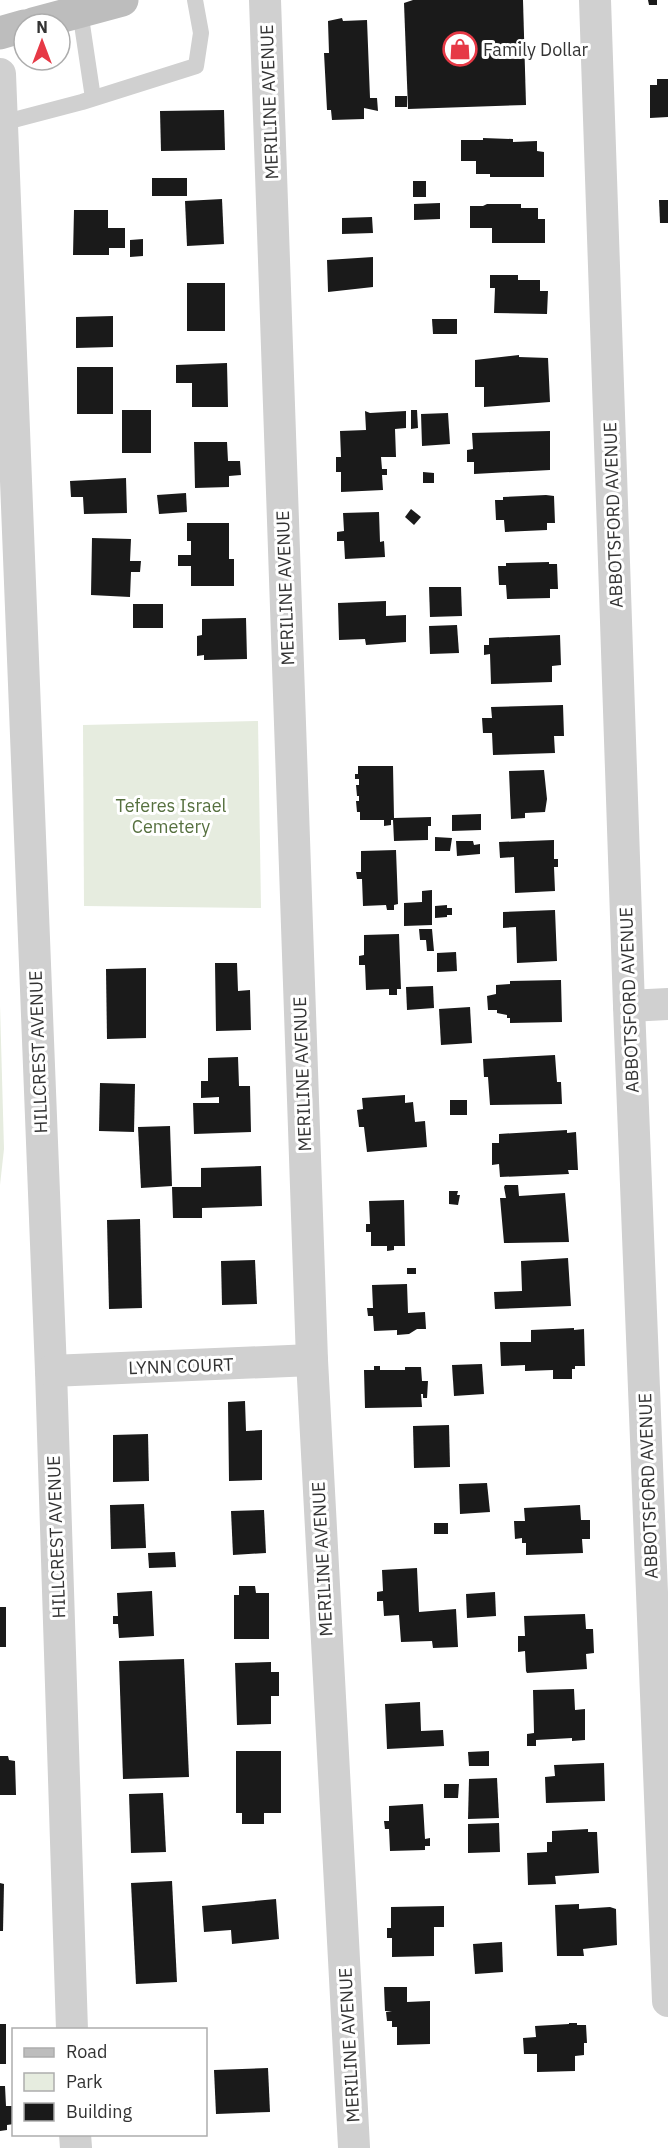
<svg xmlns="http://www.w3.org/2000/svg" width="668" height="2148" font-family="'IBM Plex Sans',sans-serif">
	<style>
		.green { fill: #e6ecdf }
		.building { fill: #1a1a1a }
		.lines { fill: none; stroke-linecap: round; stroke-linejoin: round }
		.lane { stroke: #d0d0d0; stroke-width: 16 }
		.street { stroke: #d0d0d0; stroke-width: 32 }
		.secondary { stroke: #bdbdbd; stroke-width: 33 }
		.labels { text-anchor: middle; dominant-baseline: central; stroke-width: 6; stroke-linejoin: round; paint-order: stroke }
		.poi-label { font-size: 18px; fill: #333; stroke: #fff; text-anchor: start }
		.street-label { font-size: 18px; fill: #333; stroke: #fff }
		.park-label { font-size: 18px; fill: #56703f; stroke: #fff }
	</style>
	<rect width="100%" height="100%" fill="#fff"/>
	<!-- green -->
	<g class="green">
		<path d="M 258,721 L 261,908 L 84,906 L 83,725 Z"/>
		<path d="M 0,1005 L 4,1149 L 0,1185 Z"/>
	</g>
	<!-- building -->
	<g class="building">
		<path d="M 413,0 L 523,0 L 526,105 L 408,109 L 404,3 Z"/>
		<path d="M 648,0 L 657,0 L 657,5 L 649,5 Z"/>
		<path d="M 342,18 L 343,21 L 367,20 L 370,98 L 377,98 L 378,111 L 364,108 L 364,119 L 332,120 L 331,110 L 327,110 L 324,53 L 329,53 L 328,21 Z"/>
		<path d="M 657,79 L 668,79 L 668,117 L 650,118 L 650,85 L 657,85 Z"/>
		<rect x="395" y="96" width="12" height="11"/>
		<path d="M 224,110 L 225,150 L 161,151 L 160,111 Z"/>
		<path d="M 483,138 L 513,139 L 513,142 L 537,141 L 537,151 L 544,152 L 544,177 L 490,177 L 490,174 L 476,174 L 476,161 L 461,161 L 461,140 L 483,140 Z"/>
		<rect x="152" y="178" width="35" height="18"/>
		<rect x="413" y="181" width="13" height="16"/>
		<path d="M 222,199 L 224,244 L 187,246 L 185,201 Z"/>
		<path d="M 659,200 L 668,200 L 668,223 L 660,223 Z"/>
		<path d="M 440,203 L 440,219 L 414,220 L 414,204 Z"/>
		<path d="M 487,204 L 521,204 L 521,208 L 538,208 L 538,219 L 545,219 L 545,243 L 492,243 L 492,228 L 470,228 L 470,206 L 483,206 Z"/>
		<path d="M 74,210 L 108,210 L 108,228 L 125,228 L 125,248 L 109,248 L 109,255 L 73,255 Z"/>
		<path d="M 372,217 L 373,233 L 342,234 L 342,218 Z"/>
		<path d="M 143,239 L 143,256 L 130,257 L 130,240 Z"/>
		<path d="M 373,257 L 373,287 L 328,292 L 327,260 Z"/>
		<path d="M 490,275 L 518,275 L 518,280 L 540,280 L 540,291 L 548,291 L 547,314 L 494,313 L 495,288 L 490,288 Z"/>
		<rect x="187" y="283" width="38" height="48"/>
		<path d="M 113,316 L 113,347 L 76,348 L 76,317 Z"/>
		<path d="M 432,319 L 457,319 L 457,334 L 433,334 Z"/>
		<path d="M 519,355 L 519,357 L 548,358 L 550,402 L 484,407 L 484,387 L 475,387 L 475,360 Z"/>
		<path d="M 227,363 L 228,407 L 192,407 L 192,383 L 176,383 L 176,365 Z"/>
		<rect x="77" y="367" width="36" height="47"/>
		<rect x="122" y="410" width="29" height="43"/>
		<path d="M 411,410 L 417,410 L 418,428 L 411,429 Z"/>
		<path d="M 365,411 L 370,413 L 406,411 L 406,428 L 395,429 L 396,457 L 381,457 L 382,469 L 387,469 L 387,475 L 382,475 L 383,490 L 341,492 L 341,472 L 336,472 L 336,457 L 341,457 L 340,431 L 366,430 Z"/>
		<path d="M 448,413 L 450,444 L 422,446 L 421,414 Z"/>
		<path d="M 550,431 L 550,470 L 474,474 L 474,462 L 467,462 L 467,450 L 473,449 L 472,433 Z"/>
		<path d="M 194,442 L 227,442 L 228,461 L 240,461 L 241,475 L 229,476 L 229,487 L 195,488 Z"/>
		<path d="M 423,472 L 434,473 L 434,483 L 423,483 Z"/>
		<path d="M 126,478 L 127,513 L 84,514 L 83,497 L 71,497 L 70,481 Z"/>
		<path d="M 186,493 L 187,512 L 159,514 L 157,495 Z"/>
		<path d="M 546,495 L 554,496 L 555,523 L 547,523 L 547,530 L 505,532 L 504,520 L 496,520 L 495,500 L 503,500 L 503,497 Z"/>
		<path d="M 411,509 L 421,517 L 414,525 L 405,517 Z"/>
		<path d="M 379,512 L 380,542 L 384,541 L 385,557 L 345,559 L 344,541 L 337,541 L 337,532 L 344,531 L 343,513 Z"/>
		<path d="M 187,523 L 229,523 L 229,559 L 234,559 L 234,586 L 191,586 L 191,566 L 178,566 L 178,555 L 191,555 L 191,541 L 187,541 Z"/>
		<path d="M 92,538 L 131,539 L 130,561 L 141,561 L 140,572 L 131,572 L 130,597 L 91,595 Z"/>
		<path d="M 549,562 L 549,564 L 557,564 L 558,589 L 550,589 L 550,598 L 507,599 L 506,585 L 499,585 L 498,566 L 506,566 L 506,563 Z"/>
		<path d="M 429,587 L 461,587 L 462,616 L 430,617 Z"/>
		<path d="M 386,601 L 386,616 L 406,615 L 406,642 L 366,645 L 365,639 L 339,640 L 338,603 Z"/>
		<rect x="133" y="604" width="30" height="24"/>
		<path d="M 246,618 L 247,659 L 204,660 L 204,655 L 197,656 L 197,636 L 202,635 L 202,619 Z"/>
		<path d="M 457,625 L 459,653 L 430,654 L 429,626 Z"/>
		<path d="M 560,635 L 561,665 L 552,666 L 552,682 L 491,684 L 490,654 L 484,655 L 484,645 L 489,645 L 489,638 Z"/>
		<path d="M 563,705 L 564,736 L 554,736 L 555,753 L 493,755 L 492,733 L 483,733 L 482,718 L 492,718 L 491,707 Z"/>
		<path d="M 358,766 L 393,766 L 394,818 L 431,817 L 431,826 L 428,826 L 428,840 L 394,841 L 393,820 L 391,820 L 391,825 L 384,826 L 384,820 L 360,820 L 360,812 L 357,812 L 356,801 L 359,801 L 359,796 L 357,796 L 356,785 L 359,785 L 359,779 L 355,779 L 355,774 L 358,774 Z"/>
		<path d="M 544,770 L 547,799 L 545,812 L 525,813 L 525,818 L 511,819 L 509,771 Z"/>
		<path d="M 481,814 L 481,830 L 452,831 L 452,815 Z"/>
		<path d="M 435,837 L 452,838 L 450,851 L 435,851 Z"/>
		<path d="M 554,840 L 554,859 L 558,859 L 558,867 L 554,867 L 555,891 L 515,893 L 514,857 L 500,858 L 499,842 Z"/>
		<path d="M 456,841 L 473,841 L 474,845 L 480,844 L 480,854 L 457,856 Z"/>
		<path d="M 396,850 L 398,904 L 394,905 L 394,910 L 387,910 L 386,905 L 363,906 L 362,879 L 357,879 L 356,872 L 361,872 L 361,851 Z"/>
		<path d="M 432,890 L 432,925 L 404,926 L 404,903 L 422,902 L 422,891 Z"/>
		<path d="M 447,905 L 447,908 L 452,908 L 452,915 L 447,915 L 447,917 L 435,918 L 435,906 Z"/>
		<path d="M 555,910 L 557,961 L 517,963 L 516,927 L 503,928 L 503,912 Z"/>
		<path d="M 419,929 L 432,929 L 434,951 L 427,951 L 426,940 L 420,940 Z"/>
		<path d="M 399,934 L 401,989 L 397,989 L 397,995 L 389,995 L 389,989 L 366,990 L 365,965 L 359,965 L 359,956 L 364,955 L 364,935 Z"/>
		<path d="M 456,952 L 457,971 L 437,972 L 437,953 Z"/>
		<path d="M 215,963 L 237,963 L 238,991 L 250,990 L 251,1030 L 216,1031 Z"/>
		<path d="M 146,968 L 146,1038 L 107,1039 L 106,969 Z"/>
		<path d="M 561,980 L 562,1022 L 510,1023 L 510,1018 L 507,1018 L 507,1015 L 497,1013 L 497,1010 L 488,1010 L 487,996 L 496,994 L 496,985 L 510,984 L 510,981 Z"/>
		<path d="M 433,986 L 434,1008 L 407,1010 L 406,987 Z"/>
		<path d="M 470,1007 L 472,1043 L 441,1045 L 439,1009 Z"/>
		<path d="M 555,1055 L 557,1082 L 561,1082 L 562,1104 L 490,1105 L 488,1077 L 484,1077 L 483,1059 Z"/>
		<path d="M 238,1057 L 239,1086 L 250,1086 L 251,1132 L 194,1134 L 193,1103 L 219,1103 L 219,1097 L 201,1098 L 201,1081 L 208,1081 L 208,1058 Z"/>
		<path d="M 100,1083 L 135,1084 L 134,1132 L 99,1131 Z"/>
		<path d="M 405,1095 L 405,1103 L 413,1102 L 415,1122 L 425,1121 L 427,1147 L 367,1152 L 364,1127 L 359,1127 L 357,1110 L 363,1109 L 362,1098 Z"/>
		<rect x="450" y="1100" width="17" height="15"/>
		<path d="M 170,1126 L 172,1186 L 141,1188 L 138,1127 Z"/>
		<path d="M 567,1130 L 567,1133 L 576,1132 L 578,1170 L 568,1170 L 569,1174 L 500,1177 L 499,1164 L 492,1165 L 492,1143 L 499,1143 L 499,1134 Z"/>
		<path d="M 261,1166 L 262,1206 L 202,1208 L 202,1218 L 173,1218 L 172,1187 L 201,1187 L 201,1168 Z"/>
		<path d="M 505,1185 L 518,1185 L 519,1196 L 565,1193 L 569,1242 L 504,1243 L 500,1198 L 506,1198 L 504,1187 Z"/>
		<path d="M 449,1191 L 458,1191 L 457,1195 L 460,1195 L 458,1205 L 449,1204 Z"/>
		<path d="M 404,1200 L 405,1246 L 394,1246 L 394,1250 L 387,1251 L 387,1246 L 371,1246 L 371,1232 L 366,1232 L 366,1224 L 370,1224 L 369,1201 Z"/>
		<path d="M 140,1219 L 142,1308 L 109,1309 L 107,1220 Z"/>
		<path d="M 568,1258 L 571,1306 L 495,1309 L 494,1292 L 522,1291 L 521,1261 Z"/>
		<path d="M 255,1260 L 257,1304 L 222,1305 L 221,1261 Z"/>
		<rect x="407" y="1268" width="9" height="6"/>
		<path d="M 407,1284 L 408,1313 L 425,1312 L 426,1329 L 417,1329 L 409,1334 L 397,1335 L 397,1330 L 374,1331 L 373,1316 L 368,1316 L 367,1308 L 373,1308 L 372,1285 Z"/>
		<path d="M 574,1328 L 574,1330 L 584,1329 L 585,1366 L 575,1366 L 575,1369 L 572,1369 L 572,1379 L 553,1379 L 553,1370 L 525,1371 L 525,1365 L 501,1366 L 500,1342 L 531,1342 L 531,1330 Z"/>
		<path d="M 482,1364 L 484,1394 L 454,1396 L 452,1365 Z"/>
		<path d="M 374,1366 L 380,1366 L 380,1370 L 405,1370 L 405,1367 L 421,1367 L 422,1381 L 428,1381 L 427,1398 L 423,1398 L 423,1394 L 421,1394 L 422,1407 L 365,1408 L 364,1370 L 374,1370 Z"/>
		<path d="M 245,1401 L 246,1431 L 262,1430 L 262,1480 L 229,1481 L 228,1402 Z"/>
		<path d="M 449,1425 L 450,1467 L 414,1468 L 413,1426 Z"/>
		<path d="M 148,1434 L 149,1481 L 113,1482 L 113,1435 Z"/>
		<path d="M 487,1483 L 490,1512 L 460,1514 L 459,1484 Z"/>
		<path d="M 144,1504 L 146,1548 L 111,1549 L 110,1505 Z"/>
		<path d="M 580,1505 L 581,1520 L 590,1520 L 590,1539 L 582,1539 L 583,1553 L 526,1555 L 526,1543 L 522,1543 L 522,1538 L 515,1539 L 514,1521 L 525,1521 L 524,1508 Z"/>
		<path d="M 264,1510 L 266,1553 L 233,1555 L 231,1511 Z"/>
		<rect x="434" y="1523" width="14" height="11"/>
		<path d="M 175,1552 L 176,1567 L 149,1568 L 148,1553 Z"/>
		<path d="M 417,1568 L 419,1612 L 456,1609 L 458,1647 L 433,1648 L 432,1641 L 401,1642 L 399,1615 L 384,1616 L 383,1601 L 377,1601 L 377,1592 L 383,1591 L 382,1570 Z"/>
		<path d="M 239,1586 L 255,1586 L 256,1593 L 269,1593 L 269,1639 L 234,1639 L 234,1595 L 239,1595 Z"/>
		<path d="M 152,1591 L 154,1636 L 119,1638 L 118,1624 L 113,1624 L 113,1616 L 118,1616 L 117,1593 Z"/>
		<path d="M 495,1592 L 496,1616 L 467,1618 L 466,1594 Z"/>
		<rect x="0" y="1607" width="6" height="40"/>
		<path d="M 585,1614 L 586,1629 L 593,1629 L 594,1653 L 586,1654 L 587,1669 L 527,1673 L 526,1671 L 525,1651 L 518,1652 L 518,1636 L 525,1636 L 524,1616 Z"/>
		<path d="M 184,1659 L 189,1777 L 123,1779 L 119,1661 Z"/>
		<path d="M 271,1662 L 271,1672 L 279,1672 L 279,1696 L 271,1696 L 271,1724 L 237,1725 L 235,1663 Z"/>
		<path d="M 574,1689 L 575,1710 L 585,1709 L 585,1740 L 572,1741 L 572,1738 L 536,1740 L 536,1746 L 527,1746 L 527,1734 L 534,1733 L 533,1690 Z"/>
		<path d="M 420,1702 L 421,1731 L 443,1730 L 444,1746 L 387,1749 L 385,1704 Z"/>
		<path d="M 236,1751 L 281,1751 L 281,1813 L 264,1813 L 264,1824 L 242,1824 L 242,1813 L 236,1813 Z"/>
		<path d="M 489,1751 L 489,1766 L 469,1766 L 468,1752 Z"/>
		<path d="M 0,1756 L 8,1756 L 9,1760 L 15,1761 L 16,1795 L 0,1795 Z"/>
		<path d="M 604,1763 L 605,1801 L 546,1803 L 545,1777 L 555,1776 L 554,1765 Z"/>
		<path d="M 497,1778 L 499,1818 L 468,1819 L 469,1779 Z"/>
		<path d="M 444,1784 L 459,1784 L 458,1798 L 444,1798 Z"/>
		<path d="M 163,1793 L 166,1852 L 131,1853 L 129,1794 Z"/>
		<path d="M 423,1804 L 425,1839 L 430,1838 L 430,1846 L 425,1846 L 425,1850 L 390,1851 L 389,1829 L 385,1829 L 384,1821 L 389,1821 L 389,1806 Z"/>
		<path d="M 499,1823 L 500,1852 L 468,1853 L 468,1824 Z"/>
		<path d="M 588,1829 L 588,1832 L 597,1832 L 599,1873 L 555,1876 L 556,1884 L 528,1885 L 527,1853 L 547,1852 L 547,1842 L 552,1842 L 552,1831 Z"/>
		<path d="M 172,1881 L 177,1982 L 136,1984 L 131,1883 Z"/>
		<path d="M 0,1883 L 4,1884 L 3,1931 L 0,1931 Z"/>
		<path d="M 276,1899 L 279,1939 L 232,1944 L 231,1930 L 204,1932 L 202,1906 Z"/>
		<path d="M 579,1904 L 579,1909 L 610,1907 L 616,1909 L 617,1945 L 583,1949 L 584,1956 L 557,1956 L 555,1905 Z"/>
		<path d="M 444,1906 L 444,1927 L 434,1927 L 434,1956 L 392,1957 L 392,1938 L 387,1938 L 387,1928 L 391,1928 L 391,1907 Z"/>
		<path d="M 502,1942 L 503,1972 L 475,1974 L 473,1944 Z"/>
		<path d="M 384,1987 L 407,1987 L 407,2002 L 430,2001 L 430,2044 L 397,2045 L 397,2027 L 392,2027 L 392,2021 L 387,2021 L 386,2012 L 392,2011 L 385,2011 Z"/>
		<path d="M 569,2023 L 577,2023 L 577,2025 L 586,2025 L 587,2043 L 584,2043 L 584,2055 L 575,2056 L 575,2071 L 537,2072 L 537,2054 L 524,2054 L 523,2038 L 536,2037 L 535,2026 L 569,2024 Z"/>
		<rect x="0" y="2024" width="6" height="40"/>
		<path d="M 268,2068 L 270,2112 L 216,2114 L 214,2070 Z"/>
		<path d="M 0,2086 L 5,2086 L 6,2106 L 13,2106 L 14,2124 L 7,2125 L 7,2130 L 0,2131 Z"/>
	</g>
	<g class="lines">
		<!-- lane -->
		<g class="lane">
			<path d="M 80,11 L 93,98"/>
			<path d="M 2,123 L 82,102 L 196,66 L 201,33 L 195,0"/>
		</g>
		<!-- street -->
		<g class="street">
			<path d="M 265,0 L 312,1360 L 354,2147"/>
			<path d="M 595,0 L 629,1006 L 668,2001"/>
			<path d="M 0,74 L 51,1371 L 72,2030"/>
			<path d="M 629,1006 L 668,1004"/>
			<path d="M 51,1371 L 312,1360"/>
			<path d="M 75,2134 L 76,2148"/>
		</g>
		<!-- secondary -->
		<g class="secondary">
			<path d="M 33,24 L 122,0"/>
			<path d="M 0,33 L 24,26"/>
		</g>
	</g>
	<!-- icons -->
	<defs>
		<symbol id="shop-ring" viewBox="-11 -11 22 22"><circle r="9.5" fill="#fff" stroke="#e63946" stroke-width="1.5"/><path d="M-5-2.5h2.3a2.7 3.5 0 0 1 5.4 0H5L5.5 6h-11ZM-1.5-2.5h3a1.5 2.3 0 0 0-3 0Z" fill="#e63946"/></symbol>
	</defs>
	<g fill-rule="evenodd">
		<use href="#shop-ring" x="441" y="30" width="38" height="38"/>
	</g>
	<g class="labels">
		<!-- poi labels -->
		<g class="poi-label">
			<text x="483" y="49">Family Dollar</text>
		</g>
		<!-- street labels -->
		<g class="street-label">
			<text transform="translate(269 102) rotate(-92)">MERILINE AVENUE</text>
			<text transform="translate(613 515) rotate(-92)">ABBOTSFORD AVENUE</text>
			<text transform="translate(285 588) rotate(-92)">MERILINE AVENUE</text>
			<text transform="translate(629 1000) rotate(-92)">ABBOTSFORD AVENUE</text>
			<text transform="translate(38 1052) rotate(-92)">HILLCREST AVENUE</text>
			<text transform="translate(302 1074) rotate(-92)">MERILINE AVENUE</text>
			<text transform="translate(181 1366) rotate(-2)">LYNN COURT</text>
			<text transform="translate(648 1486) rotate(-92)">ABBOTSFORD AVENUE</text>
			<text transform="translate(56 1537) rotate(-92)">HILLCREST AVENUE</text>
			<text transform="translate(322 1559) rotate(-93)">MERILINE AVENUE</text>
			<text transform="translate(349 2045) rotate(-93)">MERILINE AVENUE</text>
		</g>
		<!-- park labels -->
		<g class="park-label">
			<text x="171" y="805">Teferes Israel<tspan x="171" dy="21">Cemetery</tspan></text>
		</g>
	</g>
	<!-- legend -->
	<rect x="12" y="2028" width="195" height="108" fill="#ffffff" stroke="#adadad" stroke-width="1.5"/>
	<rect x="24" y="2048" width="30" height="9" fill="#bdbdbd" stroke="#adadad" stroke-width="1.5"/>
	<text x="66" y="2058" font-size="18" fill="#333333">Road</text>
	<rect x="24" y="2073" width="30" height="18" fill="#e6ecdf" stroke="#adadad" stroke-width="1.5"/>
	<text x="66" y="2088" font-size="18" fill="#333333">Park</text>
	<rect x="24" y="2103" width="30" height="18" fill="#1a1a1a" stroke="#adadad" stroke-width="1.5"/>
	<text x="66" y="2118" font-size="18" fill="#333333">Building</text>
	<!-- north arrow -->
	<g transform="translate(42 42)"><circle r="28" fill="#ffffff" stroke="#adadad" stroke-width="1.5"/>
	<path d="M0-4.5L10 22L0 15L-10 22Z" fill="#e63946"/>
	<text y="-9" font-size="16" font-weight="bold" text-anchor="middle" fill="#333333">N</text>
	</g>
</svg>
